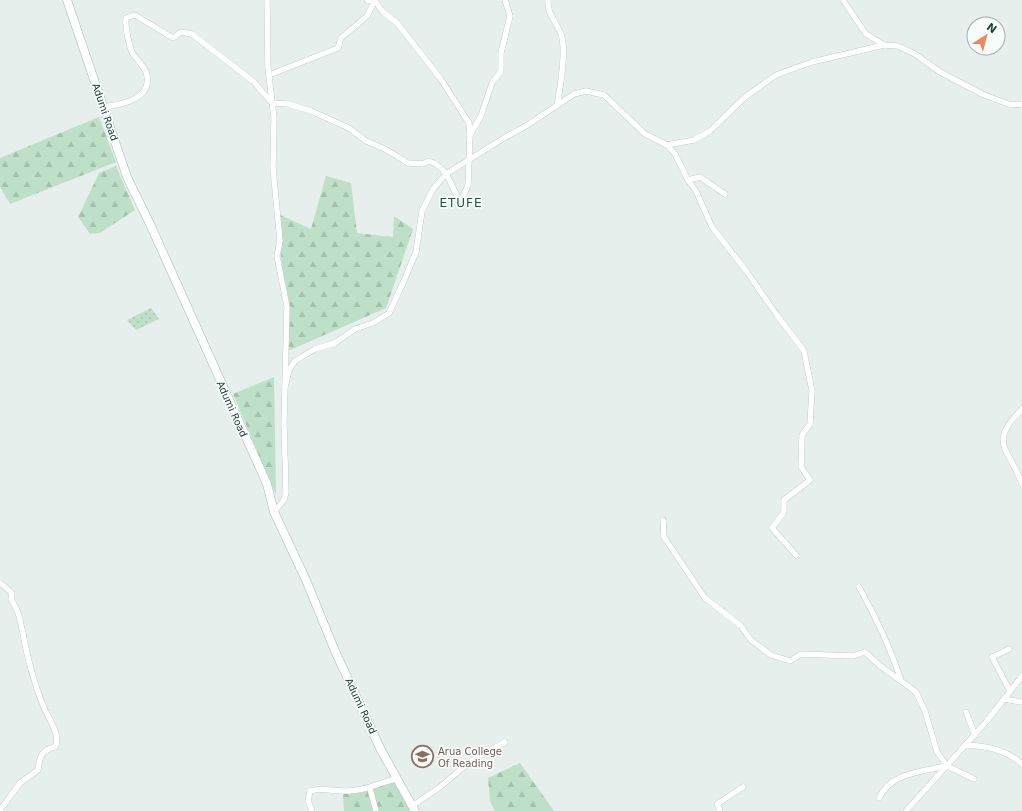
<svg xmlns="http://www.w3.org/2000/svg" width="1022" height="811" font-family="'DejaVu Sans',sans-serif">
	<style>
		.green { fill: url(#green-dots) }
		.forest { fill: url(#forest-firs) }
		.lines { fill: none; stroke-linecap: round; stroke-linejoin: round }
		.minor-casing { stroke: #a8b8b2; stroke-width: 6 }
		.secondary-casing { stroke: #a4bbb3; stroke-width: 9 }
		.minor { stroke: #fff; stroke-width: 5.5 }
		.secondary { stroke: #fff; stroke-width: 8 }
		.labels { text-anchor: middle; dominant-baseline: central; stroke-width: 3.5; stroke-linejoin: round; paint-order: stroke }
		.street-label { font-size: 10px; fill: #24423a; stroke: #f7fbf9 }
		.education-label { font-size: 10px; fill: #785e54; stroke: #f7fbf9; text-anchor: start }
		.quarter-label { font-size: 12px; letter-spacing: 1px; fill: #1f5548; stroke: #f7fbf9 }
	</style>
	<defs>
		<pattern id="green-dots" width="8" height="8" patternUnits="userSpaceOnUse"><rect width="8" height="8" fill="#bfe0c8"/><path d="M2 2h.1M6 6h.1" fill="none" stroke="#a4c1ad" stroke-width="1.8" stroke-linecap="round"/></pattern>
		<pattern id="forest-firs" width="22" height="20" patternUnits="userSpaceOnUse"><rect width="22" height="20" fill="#bfe0c8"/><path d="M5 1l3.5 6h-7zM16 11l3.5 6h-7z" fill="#a4c1ad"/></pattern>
	</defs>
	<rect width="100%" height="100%" fill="#e6efeb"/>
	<!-- green -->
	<path class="green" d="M 151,308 L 159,319 L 136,330 L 127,320 Z"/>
	<!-- forest -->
	<g class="forest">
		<path d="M 99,117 L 116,162 L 10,204 L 0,187 L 0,158 Z"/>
		<path d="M 116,166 L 135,210 L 100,233 L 90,234 L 78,217 L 99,173 Z"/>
		<path d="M 326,176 L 351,183 L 357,233 L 393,237 L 394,216 L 413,229 L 386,308 L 288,351 L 278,214 L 311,229 Z"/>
		<path d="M 274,377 L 276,495 L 233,394 Z"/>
		<path d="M 520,763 L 554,811 L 495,811 L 490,801 L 488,778 Z"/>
		<path d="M 390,781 L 395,783 L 411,811 L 344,811 L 343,794 L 348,790 L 365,792 L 379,782 Z"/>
	</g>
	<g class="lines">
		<defs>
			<g id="minor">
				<path d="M 267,0 L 268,68 L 274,118 L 273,168 L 280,241 L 277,256 L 287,307 L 284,422 L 286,492 L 284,500 L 274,512"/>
				<path d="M 367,0 L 375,1 L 383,12 L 397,23 L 440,78 L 469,123 L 470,135"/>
				<path d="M 548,0 C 547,13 556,22 561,34 C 567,51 560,88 557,105"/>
				<path d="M 843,0 L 866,34 L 884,45 L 898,46 L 915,54 L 940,72 L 982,94 L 1011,105 L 1022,104"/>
				<path d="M 269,75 L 338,48 L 341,38 L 367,16 L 375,0"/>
				<path d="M 103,107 C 122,105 155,98 146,72 C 143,65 137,60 133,54 C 129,47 125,26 126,18 L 135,15 L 173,38 L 181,32 L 192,34 L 254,82 L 272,103 L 288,104 L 311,111 L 349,128 L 366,141 L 385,149 L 408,163 L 422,164 L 429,161 C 449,168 449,183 459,199 L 462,199 L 468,185 L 470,135 L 481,116 L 492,83 L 501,71 L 501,53 L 510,16 L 505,0"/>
				<path d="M 667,145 L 675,154 L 688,180 L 700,177 L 725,194"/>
				<path d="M 688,180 L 696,191 L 712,227 L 747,272 L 776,314 L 804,351 L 812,391 L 810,424 L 802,435 L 801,467 L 810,480 L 784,500 L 784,512 L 772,528 L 796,555"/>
				<path d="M 285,387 L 289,370 L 295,361 L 315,349 L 335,343 L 355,329 L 373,323 L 389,313 L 403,283 L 416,252 L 422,211 L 433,189 L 446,174 L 504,138 L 526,126 L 574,94 L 586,91 L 604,95 L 645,134 L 667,145 L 694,140 L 710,131 L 745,97 L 776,75 L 812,62 L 884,45"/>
				<path d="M 1022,409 C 987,444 1009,447 1022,484"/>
				<path d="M 663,520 L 664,537 L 705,598 L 741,626 L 751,640 L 771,655 L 790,661 L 801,654 L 853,656 L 865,652 L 879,665 L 916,692 L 925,711 L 937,752 L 947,766 L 974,779"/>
				<path d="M 0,583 L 12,593 L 11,599 C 20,613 19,618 23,633 C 26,653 35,686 43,705 C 47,717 62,735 55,747 C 41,750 40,756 38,770 L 20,783 L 0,810"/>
				<path d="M 859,587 C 876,617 890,647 901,680"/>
				<path d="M 1009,649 L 992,657 L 1010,691"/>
				<path d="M 1004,699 L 1021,702"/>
				<path d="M 966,712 L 975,735"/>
				<path d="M 965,745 C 986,746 1005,749 1022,764"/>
				<path d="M 370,789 L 376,811"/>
				<path d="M 879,798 C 892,772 921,772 946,766"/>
				<path d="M 412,806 L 440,787 L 471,761 L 505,742"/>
				<path d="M 312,811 L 308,801 L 310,791 C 323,787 335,792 348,791 C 368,791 379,782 397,779"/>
				<path d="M 720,811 L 717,804 L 743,787"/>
				<path d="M 906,811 L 986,722 L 1022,676"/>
			</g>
			<path id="secondary" d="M 67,0 L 127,177 L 150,224 L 267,484 L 274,512 L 306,580 L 335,651 L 381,750 L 415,811"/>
		</defs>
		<!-- minor casing -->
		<use href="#minor" class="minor-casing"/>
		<!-- secondary casing -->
		<use href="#secondary" class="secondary-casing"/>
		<!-- minor -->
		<use href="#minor" class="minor"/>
		<!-- secondary -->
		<use href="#secondary" class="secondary"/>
	</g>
	<!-- icons -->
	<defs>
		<symbol id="school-ring" viewBox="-11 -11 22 22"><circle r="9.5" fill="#f7fbf9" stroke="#8d6e63" stroke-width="1.5"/><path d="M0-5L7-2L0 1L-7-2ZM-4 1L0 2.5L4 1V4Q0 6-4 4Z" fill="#8d6e63"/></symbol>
	</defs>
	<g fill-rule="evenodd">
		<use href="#school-ring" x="410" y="744" width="25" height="25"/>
	</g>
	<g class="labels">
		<!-- street labels -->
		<g class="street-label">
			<text transform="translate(105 112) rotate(71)">Adumi Road</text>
			<text transform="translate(232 409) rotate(66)">Adumi Road</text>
			<text transform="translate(361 706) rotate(65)">Adumi Road</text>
		</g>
		<!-- education labels -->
		<g class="education-label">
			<text x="438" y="751">Arua College<tspan x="438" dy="12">Of Reading</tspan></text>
		</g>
		<!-- quarter labels -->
		<g class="quarter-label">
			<text x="461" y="203">ETUFE</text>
		</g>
	</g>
	<!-- north arrow -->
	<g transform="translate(986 36) rotate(36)"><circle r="19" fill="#f7fbf9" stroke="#a3b1ad"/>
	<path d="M0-3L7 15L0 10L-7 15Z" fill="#f4845f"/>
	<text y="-6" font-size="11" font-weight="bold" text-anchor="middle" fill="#24423a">N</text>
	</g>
</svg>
